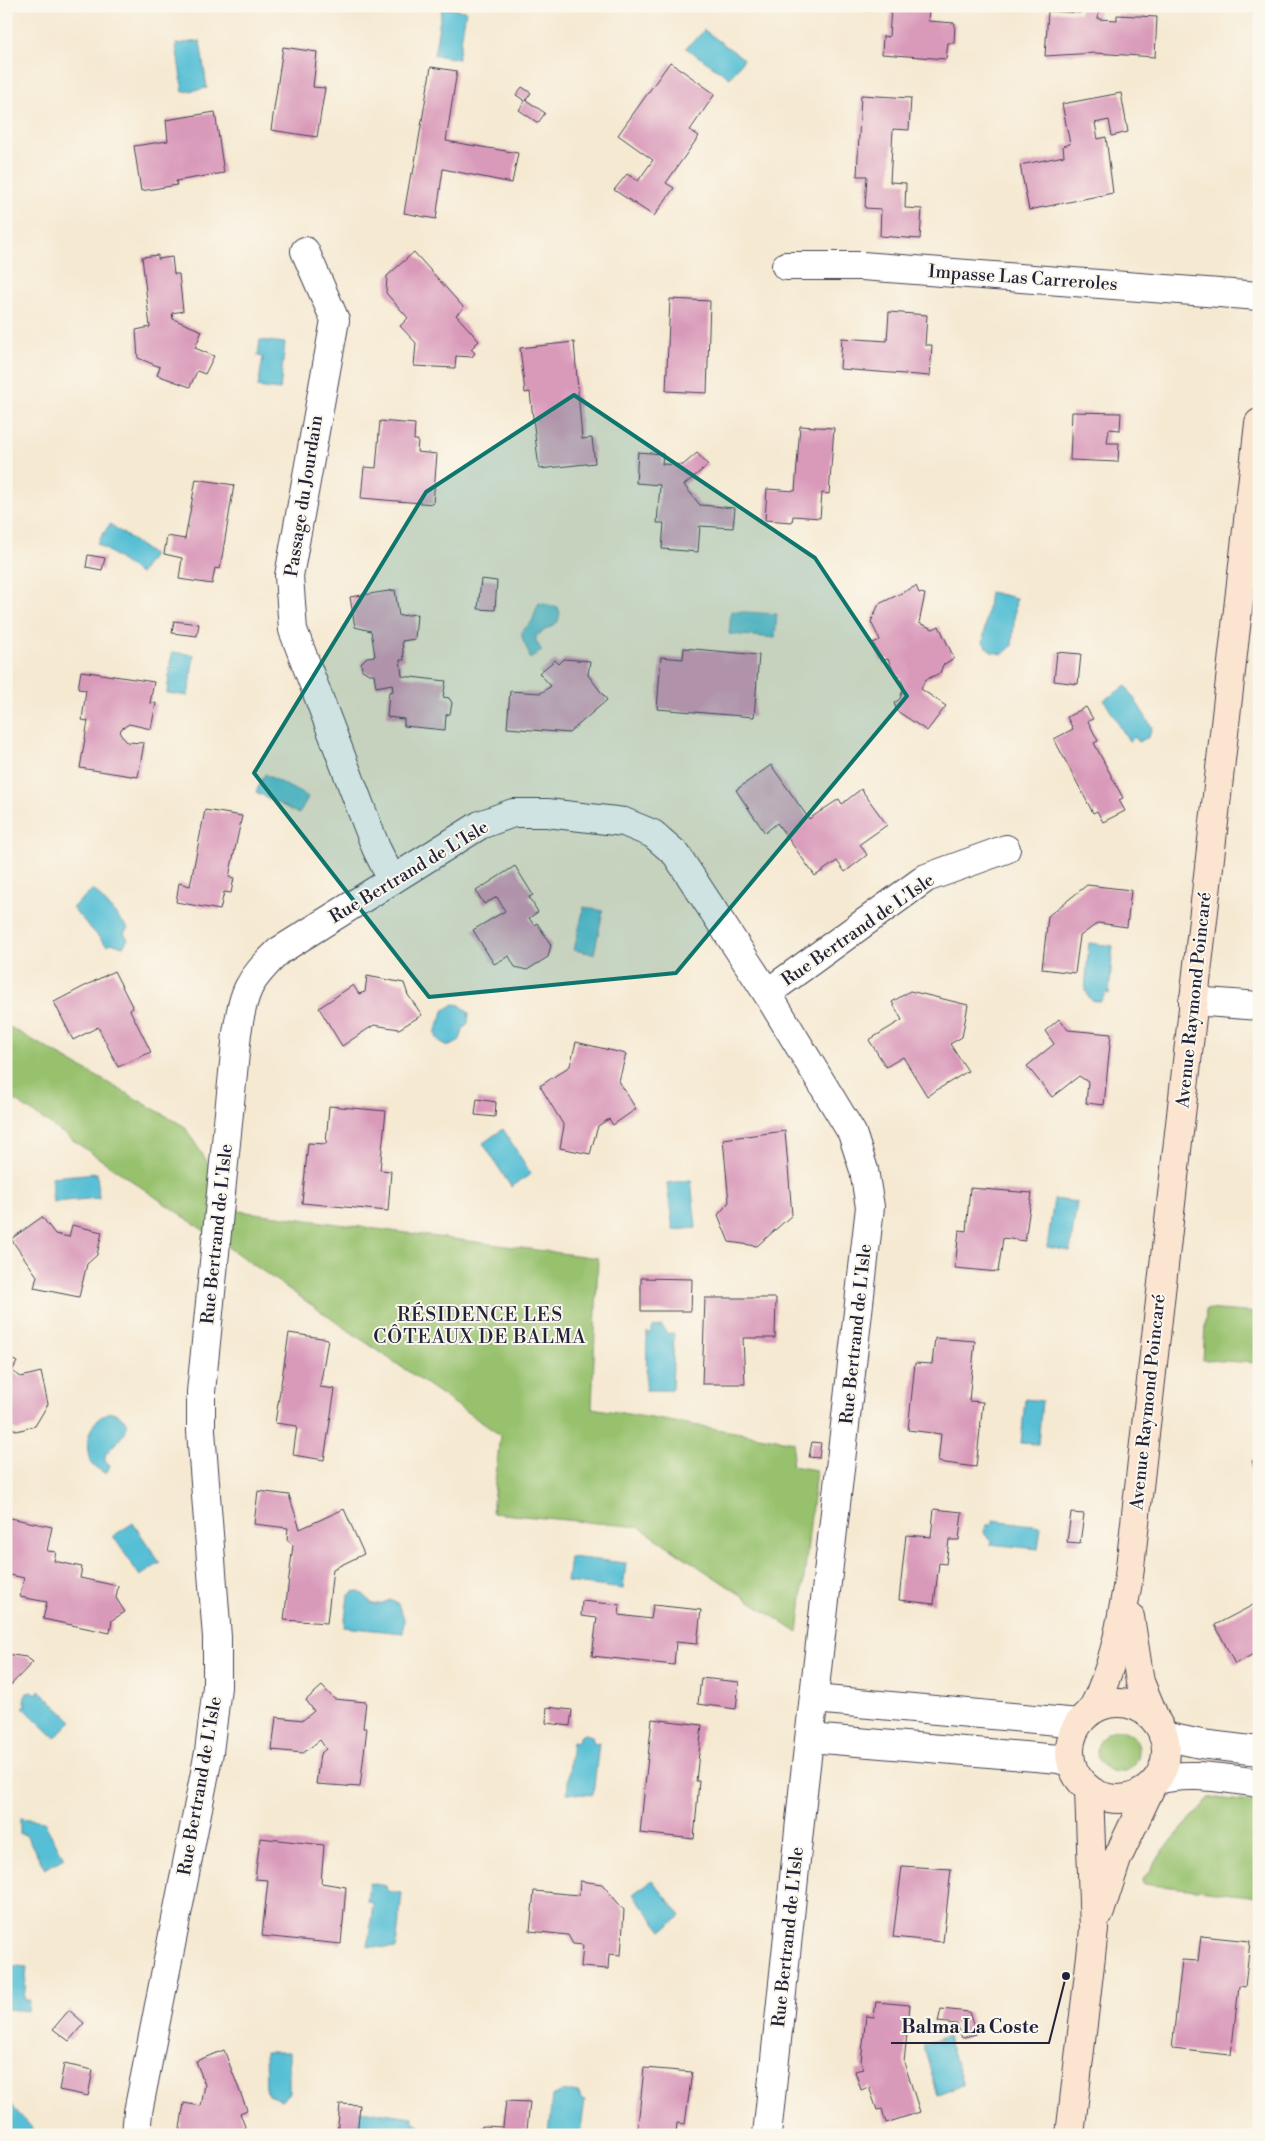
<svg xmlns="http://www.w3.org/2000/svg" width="1265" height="2141" font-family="'Libre Bodoni',serif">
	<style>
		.green { fill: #97c16d; stroke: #5c7254 }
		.water { fill: #57bfd5; stroke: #3c7088 }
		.building { fill: #d99aba }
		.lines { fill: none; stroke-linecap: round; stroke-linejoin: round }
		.minor-casing { stroke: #424052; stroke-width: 30 }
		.secondary-casing { stroke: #424052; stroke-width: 30 }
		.minor { stroke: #fff; stroke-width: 28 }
		.secondary { stroke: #fce5d0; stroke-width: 28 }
		.marked { fill: #0f766e; fill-opacity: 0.2; stroke: #0f766e; stroke-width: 4; stroke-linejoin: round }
		.labels { text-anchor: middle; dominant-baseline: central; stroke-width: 4; stroke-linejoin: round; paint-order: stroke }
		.street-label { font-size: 18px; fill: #22223b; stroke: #fbf7ec }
		.neighbourhood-label { font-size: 19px; letter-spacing: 1px; fill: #22223b; stroke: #fbf7ec }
		.leader { fill: none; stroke: #22223b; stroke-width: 2 }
		.callout-dot { fill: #22223b; stroke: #fbf7ec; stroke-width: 2 }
		.callout-label { font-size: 19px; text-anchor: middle; font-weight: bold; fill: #22223b; stroke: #fbf7ec; stroke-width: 4; stroke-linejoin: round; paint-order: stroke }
	</style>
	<rect width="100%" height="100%" fill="#fbf7ec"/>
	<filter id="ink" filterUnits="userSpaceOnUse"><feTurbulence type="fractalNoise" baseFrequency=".02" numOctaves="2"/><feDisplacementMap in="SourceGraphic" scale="10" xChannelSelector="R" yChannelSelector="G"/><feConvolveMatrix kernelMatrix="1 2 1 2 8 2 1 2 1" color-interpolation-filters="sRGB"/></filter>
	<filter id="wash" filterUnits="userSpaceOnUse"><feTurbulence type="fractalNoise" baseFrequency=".0096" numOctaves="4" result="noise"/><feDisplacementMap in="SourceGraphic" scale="20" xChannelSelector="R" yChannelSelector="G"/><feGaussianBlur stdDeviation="1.12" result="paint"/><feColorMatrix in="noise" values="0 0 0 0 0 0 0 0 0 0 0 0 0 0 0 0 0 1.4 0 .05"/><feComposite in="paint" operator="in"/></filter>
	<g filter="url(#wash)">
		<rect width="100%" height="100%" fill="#f5e9d2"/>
		<!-- green -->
		<g class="green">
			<path d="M 6,1025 L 184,1126 L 239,1211 L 598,1258 L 592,1408 L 794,1442 L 792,1466 L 816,1470 L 798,1633 L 639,1527 L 492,1513 L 500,1435 L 6,1094 Z"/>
			<path d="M 1206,1309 L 1259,1313 L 1259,1363 L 1203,1360 Z"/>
			<circle cx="1118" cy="1751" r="21"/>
			<path d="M 1217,1798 L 1259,1803 L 1259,1897 L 1143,1884 L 1142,1881 L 1166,1847 L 1205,1803 L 1209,1799 Z"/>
		</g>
		<!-- water -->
		<g class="water">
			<path d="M 442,8 L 466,11 L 458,59 L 434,55 Z"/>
			<path d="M 704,30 L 744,59 L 730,78 L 686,48 C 692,40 699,38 704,30 Z"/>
			<path d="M 200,41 L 207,88 L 183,92 L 176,44 Z"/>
			<path d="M 260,340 L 285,343 L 280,390 L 258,387 L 263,357 L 258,356 Z"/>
			<path d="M 110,524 L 153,555 L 140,574 L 97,543 Z"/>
			<path d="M 990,592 L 1016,598 L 1012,646 L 1003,654 L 991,652 L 983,642 Z"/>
			<path d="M 539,603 L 558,607 L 560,613 L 558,622 L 536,636 L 536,641 L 542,651 L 530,659 C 529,650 524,645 522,637 C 520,629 528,627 532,621 C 535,615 535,609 539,603 Z"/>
			<path d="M 731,611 L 777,614 L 775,638 L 729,634 Z"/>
			<path d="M 172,652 L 194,655 L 188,696 L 167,693 Z"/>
			<path d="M 1126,686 L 1152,727 L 1149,737 L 1138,742 L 1135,737 L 1129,741 L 1104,700 Z"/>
			<path d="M 265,774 L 308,797 L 299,814 L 256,792 Z"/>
			<path d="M 93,889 L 128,928 L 124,933 L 128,939 L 123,947 L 111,943 L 107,946 L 72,908 Z"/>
			<path d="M 584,907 L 603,911 L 594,954 L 574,950 Z"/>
			<path d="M 1089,943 L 1113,946 L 1109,994 L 1106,993 L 1101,1001 C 1093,1001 1089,1001 1087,992 L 1085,991 Z"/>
			<path d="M 454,1004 L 460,1005 L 469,1013 L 468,1024 L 463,1029 C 461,1040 459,1043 449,1046 C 425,1037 440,1027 443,1011 Z"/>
			<path d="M 503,1129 L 531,1174 L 511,1187 L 483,1143 Z"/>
			<path d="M 97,1173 L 99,1198 L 53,1202 L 51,1177 Z"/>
			<path d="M 691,1180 L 696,1228 L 673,1230 L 667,1183 Z"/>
			<path d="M 1054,1199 L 1077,1202 L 1070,1251 L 1047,1247 Z"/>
			<path d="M 662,1326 L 667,1334 L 674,1334 L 672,1390 L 646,1390 L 647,1332 L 651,1333 L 653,1327 Z"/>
			<path d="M 1025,1399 L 1042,1401 L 1038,1444 L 1021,1443 Z"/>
			<path d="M 112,1412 C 146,1425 112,1442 105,1456 L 105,1461 L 110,1465 L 106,1474 L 92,1465 C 82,1446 89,1417 112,1412 Z"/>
			<path d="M 993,1520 L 1041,1526 L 1038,1549 L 990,1544 L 991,1540 L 985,1535 L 984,1531 L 987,1525 L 993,1524 Z"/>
			<path d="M 133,1523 L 160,1563 L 140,1576 L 113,1536 Z"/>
			<path d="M 570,1557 L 626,1563 L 623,1589 L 567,1582 Z"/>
			<path d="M 355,1591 C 375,1595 363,1612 390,1600 L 398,1604 L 404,1619 L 403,1633 L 344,1627 L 348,1596 Z"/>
			<path d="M 39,1690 L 72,1721 L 55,1738 L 23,1707 L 26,1705 L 24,1699 L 27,1693 L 32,1691 L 37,1694 Z"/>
			<path d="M 584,1734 L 592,1736 L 594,1744 L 599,1743 L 593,1795 L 567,1793 L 572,1741 L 578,1742 L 579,1737 Z"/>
			<path d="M 20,1818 L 45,1821 L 46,1826 L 64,1858 L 45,1869 L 26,1835 L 20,1834 Z"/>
			<path d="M 652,1880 L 681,1916 L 662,1931 L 633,1894 Z"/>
			<path d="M 369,1883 L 386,1886 L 387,1891 L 402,1893 L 396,1949 L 368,1946 L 373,1903 L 367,1901 Z"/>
			<path d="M 8,1965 L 27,1967 L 24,2000 L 29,2000 L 28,2011 L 6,2009 Z"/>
			<path d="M 947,2037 L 963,2085 L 938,2095 L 923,2045 Z"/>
			<path d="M 265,2052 L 289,2052 L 289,2093 L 281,2100 L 268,2095 L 266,2090 Z"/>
			<path d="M 564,2091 L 579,2093 L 581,2099 L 585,2100 L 580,2135 L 548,2135 L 552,2096 Z"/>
			<path d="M 6,2100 L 34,2130 L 29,2135 L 6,2135 Z"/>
			<path d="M 360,2110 L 413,2117 L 413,2122 L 420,2125 L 418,2135 L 357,2135 Z"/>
		</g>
		<g id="blocks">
			<!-- building -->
			<g class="building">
				<path d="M 855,6 L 873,6 L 872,11 L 855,9 Z"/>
				<path d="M 884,6 L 926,6 L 929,10 L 928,21 L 955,23 L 954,43 L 948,43 L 946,59 L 882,54 L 883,36 L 889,37 L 891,8 Z"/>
				<path d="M 1080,6 L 1099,6 L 1098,19 L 1117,20 L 1117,15 L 1157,17 L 1155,57 L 1095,53 L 1045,56 L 1048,11 L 1080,13 Z"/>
				<path d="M 283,47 L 317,52 L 313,87 L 325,88 L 317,137 L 271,130 Z"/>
				<path d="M 670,62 L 715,94 L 690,130 L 699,136 L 666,183 L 674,188 L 654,216 L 614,190 L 627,174 L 638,181 L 653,160 L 618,135 Z"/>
				<path d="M 431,67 L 457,71 L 446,141 L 518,153 L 512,183 L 443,169 L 436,219 L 404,213 L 411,173 L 413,174 Z"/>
				<path d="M 522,87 L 531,93 L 526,100 L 545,113 L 538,123 L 519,110 L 525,101 L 516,95 Z"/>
				<path d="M 1121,93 L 1128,132 L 1112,136 L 1109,120 L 1095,123 L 1098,139 L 1106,137 L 1113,193 L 1029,210 L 1020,165 L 1064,156 L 1063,146 L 1070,144 L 1062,104 Z"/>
				<path d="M 861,95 L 911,98 L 909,130 L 893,129 L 890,182 L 906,183 L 905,208 L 922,209 L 920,239 L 880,236 L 881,209 L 865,208 L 867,176 L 857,176 Z"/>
				<path d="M 215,112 L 224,173 L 176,181 L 177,185 L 141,191 L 134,146 L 168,141 L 166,120 Z"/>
				<path d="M 414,252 L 464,308 L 456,315 L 479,341 L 471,349 L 475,353 L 472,357 L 456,356 L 455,368 L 414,366 L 416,343 L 400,326 L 408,318 L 386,293 L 387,276 Z"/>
				<path d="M 158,255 L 158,259 L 172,257 L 174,274 L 179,274 L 183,311 L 172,313 L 173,319 L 202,331 L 195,348 L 214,356 L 205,374 L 197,371 L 190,387 L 157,375 L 160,367 L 138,358 L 136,330 L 150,327 L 142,257 Z"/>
				<path d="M 670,299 L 710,301 L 707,393 L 666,391 Z"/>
				<path d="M 889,312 L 927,315 L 925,345 L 932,345 L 930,376 L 840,369 L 842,338 L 887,341 Z"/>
				<path d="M 574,342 L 582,439 L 592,438 L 595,463 L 539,469 L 530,392 L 525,393 L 520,348 Z"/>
				<path d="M 1072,412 L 1121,413 L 1120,430 L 1109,429 L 1107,443 L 1119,443 L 1118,462 L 1070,460 Z"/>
				<path d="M 380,421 L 415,424 L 414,440 L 418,440 L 417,452 L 437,454 L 433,504 L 361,498 L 364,467 L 376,468 Z"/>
				<path d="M 800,426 L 834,428 L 829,494 L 822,493 L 820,518 L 793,516 L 792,522 L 765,520 L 767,489 L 795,491 Z"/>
				<path d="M 638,452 L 663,454 L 662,464 L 683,465 L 697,453 L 708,465 L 684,485 L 700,505 L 735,508 L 733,528 L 700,526 L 698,552 L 662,549 L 664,523 L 657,523 L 660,485 L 636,483 Z"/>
				<path d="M 196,479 L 234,485 L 220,569 L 215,568 L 212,584 L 179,579 L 182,558 L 164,554 L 167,536 L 185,539 Z"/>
				<path d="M 88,555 L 105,558 L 102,570 L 86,567 Z"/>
				<path d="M 481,579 L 497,581 L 495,610 L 478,609 Z"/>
				<path d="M 916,586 L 919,593 L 925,594 L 919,623 L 933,629 L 939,626 L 954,658 L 943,665 L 940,673 L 925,680 L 921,689 L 946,706 L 927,731 L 897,711 L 894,703 L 900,699 L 904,686 L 899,675 L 896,677 L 888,659 L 881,661 L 873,643 L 880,640 L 871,622 L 879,604 Z"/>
				<path d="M 395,590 L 399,616 L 417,614 L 415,639 L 402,641 L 404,660 L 400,660 L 402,676 L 446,681 L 443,697 L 449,698 L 452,703 L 450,714 L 446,715 L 445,730 L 404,726 L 404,719 L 387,717 L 389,692 L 393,691 L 392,684 L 376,687 L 374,674 L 369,674 L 362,670 L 361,663 L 367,657 L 375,656 L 371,631 L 355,627 L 350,597 Z"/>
				<path d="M 174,621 L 199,624 L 197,636 L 172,633 Z"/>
				<path d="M 684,648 L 759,655 L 754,717 L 657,709 L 661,657 L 683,659 Z"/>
				<path d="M 1057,652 L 1081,654 L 1078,684 L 1054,681 Z"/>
				<path d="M 564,659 L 590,661 L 588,675 L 607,700 L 569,733 L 507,728 L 510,691 L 541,693 L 551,686 L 539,673 L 555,660 L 559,664 Z"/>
				<path d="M 81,671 L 154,682 L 150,703 L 156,703 L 151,729 L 129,724 L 121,729 L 120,734 L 127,742 L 144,743 L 138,777 L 80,768 L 88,721 L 82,720 L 86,690 L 78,689 Z"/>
				<path d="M 1086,707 L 1093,719 L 1088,721 L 1098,741 L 1094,743 L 1123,798 L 1119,800 L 1125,811 L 1103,822 L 1097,811 L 1093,813 L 1054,739 L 1073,729 L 1067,717 Z"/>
				<path d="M 771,765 L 809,819 L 839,799 L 842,804 L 861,789 L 887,825 L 860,844 L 867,855 L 845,872 L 837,861 L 815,876 L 777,823 L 765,833 L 736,790 Z"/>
				<path d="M 205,810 L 242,816 L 229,877 L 234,878 L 231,893 L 224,892 L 220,910 L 176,902 L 179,883 L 190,886 Z"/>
				<path d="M 515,866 L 533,895 L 529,897 L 538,912 L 529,918 L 534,925 L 537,923 L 551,945 L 548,957 L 527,970 L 515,967 L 509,956 L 494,964 L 473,930 L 505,911 L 497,897 L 484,904 L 476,891 Z"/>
				<path d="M 1087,885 L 1131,890 L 1127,927 L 1098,923 L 1080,936 L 1075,973 L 1042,969 L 1048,916 Z"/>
				<path d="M 114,971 L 133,1008 L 130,1010 L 151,1052 L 118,1067 L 98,1027 L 73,1040 L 54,1002 Z"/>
				<path d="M 367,976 L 404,983 L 408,995 L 422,1015 L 399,1029 L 374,1025 L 342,1046 L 319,1008 L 353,985 L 359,994 L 365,992 Z"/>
				<path d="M 910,991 L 968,1005 L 962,1037 L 950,1044 L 968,1071 L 927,1096 L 903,1057 L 886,1067 L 869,1040 L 902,1020 L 892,1002 Z"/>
				<path d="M 1059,1019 L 1068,1030 L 1111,1034 L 1104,1105 L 1086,1103 L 1088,1082 L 1079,1076 L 1052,1097 L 1027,1066 L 1054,1044 L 1045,1031 Z"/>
				<path d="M 576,1042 L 626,1054 L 619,1081 L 636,1109 L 613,1125 L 609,1119 L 598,1126 L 590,1154 L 560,1148 L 564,1126 L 540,1086 L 570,1066 Z"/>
				<path d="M 477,1099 L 496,1102 L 495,1117 L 475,1115 Z"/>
				<path d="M 329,1106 L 386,1111 L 380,1170 L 391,1171 L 388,1211 L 302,1203 L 308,1143 L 326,1144 Z"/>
				<path d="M 785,1131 L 792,1215 L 757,1246 L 729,1242 L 718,1215 L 729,1202 L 723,1139 Z"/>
				<path d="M 970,1188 L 1032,1193 L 1025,1241 L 1003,1238 L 998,1272 L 955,1268 L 959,1230 L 966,1231 Z"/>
				<path d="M 42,1217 L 55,1234 L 69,1237 L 72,1225 L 102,1232 L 97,1255 L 87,1264 L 79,1297 L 34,1288 L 37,1276 L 11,1239 Z"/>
				<path d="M 641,1278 L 692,1279 L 691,1311 L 641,1311 Z"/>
				<path d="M 705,1298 L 776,1298 L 775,1338 L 743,1338 L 745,1384 L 702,1384 Z"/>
				<path d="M 289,1333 L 328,1339 L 320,1387 L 335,1389 L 324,1460 L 293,1455 L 297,1426 L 275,1423 Z"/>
				<path d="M 935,1338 L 975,1341 L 969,1401 L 983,1402 L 976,1467 L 938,1462 L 941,1434 L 908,1430 L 915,1363 L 932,1364 Z"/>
				<path d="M 6,1356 L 17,1362 L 12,1371 L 21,1377 L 41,1372 L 48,1404 L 35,1426 L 17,1431 L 6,1424 Z"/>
				<path d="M 812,1442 L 821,1443 L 819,1458 L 809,1457 Z"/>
				<path d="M 1259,1459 L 1259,1483 L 1258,1483 L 1252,1461 Z"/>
				<path d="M 258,1491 L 289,1495 L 300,1529 L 344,1509 L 364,1554 L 333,1569 L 327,1623 L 284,1620 L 293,1545 L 287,1540 L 288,1528 L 254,1524 Z"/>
				<path d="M 934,1509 L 962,1512 L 959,1540 L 949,1540 L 946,1564 L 939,1563 L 934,1604 L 899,1600 L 906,1535 L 931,1537 Z"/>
				<path d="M 1071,1513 L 1084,1514 L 1080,1543 L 1067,1542 Z"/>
				<path d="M 6,1517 L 52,1527 L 47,1551 L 56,1552 L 54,1561 L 82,1567 L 80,1578 L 118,1586 L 116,1598 L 125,1612 L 112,1620 L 110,1633 L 43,1619 L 47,1602 L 20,1597 L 24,1578 L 6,1574 Z"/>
				<path d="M 582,1601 L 620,1605 L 619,1615 L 651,1619 L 653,1605 L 701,1610 L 697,1644 L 676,1642 L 674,1665 L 592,1656 L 597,1618 L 581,1616 Z"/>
				<path d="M 1259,1602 L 1259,1651 L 1235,1664 L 1215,1625 Z"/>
				<path d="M 6,1654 L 26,1657 L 33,1662 L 6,1690 Z"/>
				<path d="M 701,1678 L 739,1682 L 736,1709 L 698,1704 Z"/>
				<path d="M 322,1686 L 334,1699 L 366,1702 L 363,1728 L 367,1728 L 360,1787 L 316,1784 L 320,1754 L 326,1749 L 320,1740 L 303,1753 L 272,1750 L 276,1717 L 303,1720 L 314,1711 L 306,1700 Z"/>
				<path d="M 547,1707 L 572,1710 L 570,1726 L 546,1723 Z"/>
				<path d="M 652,1719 L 702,1725 L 696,1781 L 699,1781 L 694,1839 L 640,1833 Z"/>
				<path d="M 260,1838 L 324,1845 L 321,1883 L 346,1887 L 341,1944 L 262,1936 L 268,1880 L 255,1879 Z"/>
				<path d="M 902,1866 L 951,1869 L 943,1942 L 893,1937 Z"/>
				<path d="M 580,1881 L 602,1884 L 624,1910 L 621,1955 L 609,1954 L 608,1969 L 581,1967 L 583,1945 L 573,1944 L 568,1935 L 530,1931 L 534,1891 L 579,1895 Z"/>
				<path d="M 1201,1936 L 1250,1941 L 1245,1987 L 1239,1986 L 1231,2055 L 1172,2049 L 1182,1960 L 1198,1961 Z"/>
				<path d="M 876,2002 L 910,2005 L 904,2062 L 920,2112 L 886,2123 L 882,2109 L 877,2110 L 869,2087 L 861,2090 L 855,2071 L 863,2069 L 861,2062 L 866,2016 L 874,2017 Z"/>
				<path d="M 941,2009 L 969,2012 L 976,2034 L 962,2038 L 957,2024 L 938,2022 Z"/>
				<path d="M 69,2010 L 84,2023 L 69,2041 L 53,2029 Z"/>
				<path d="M 224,2050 L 247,2110 L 240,2113 L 248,2135 L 179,2135 L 184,2103 L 201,2106 L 205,2085 L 196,2061 Z"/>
				<path d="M 64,2064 L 93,2070 L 88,2096 L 59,2090 Z"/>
				<path d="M 644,2068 L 692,2072 L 685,2124 L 677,2123 L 676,2135 L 637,2135 Z"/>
				<path d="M 506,2101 L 530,2102 L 527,2129 L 516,2129 L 515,2135 L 481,2135 L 482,2126 L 503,2127 Z"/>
				<path d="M 340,2104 L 360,2105 L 357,2135 L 337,2135 Z"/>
			</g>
		</g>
	</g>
	<g filter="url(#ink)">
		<use href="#blocks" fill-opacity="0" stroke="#424052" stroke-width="1"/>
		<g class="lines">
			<defs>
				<g id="minor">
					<path d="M 305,251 L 335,320 L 289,576 L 293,630 L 376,848 L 392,880"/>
					<path d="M 786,266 L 862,266 L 1259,296"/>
					<path d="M 767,993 L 926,878 L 1006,849"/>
					<path d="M 1193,1001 L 1259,1006"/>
					<path d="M 814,1699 L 1079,1723"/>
					<path d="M 1163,1736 L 1201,1744 L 1259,1751"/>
					<path d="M 810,1738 L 1059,1759 L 1071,1763"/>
					<path d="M 1157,1780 C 1190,1771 1225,1779 1259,1783"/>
					<path d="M 136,2135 L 138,2112 L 209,1752 L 217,1687 L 217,1637 L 201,1431 L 201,1392 L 237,1033 C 244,990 247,982 279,951 L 480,825 L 513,813 L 547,813 L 624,822 L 653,834 L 676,854 L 767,993 L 852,1133 L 864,1170 L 870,1207 L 804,1783 L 767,2135"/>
				</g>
				<g id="secondary">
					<path d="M 1130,1617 L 1140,1682 L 1157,1723"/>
					<circle cx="1118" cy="1751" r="48"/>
					<path d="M 1092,1710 C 1114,1668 1121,1622 1129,1576 L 1259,423"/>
					<path d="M 1100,1912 L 1117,1859 L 1152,1785"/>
					<path d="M 1070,2135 L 1094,1930 L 1089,1790"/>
				</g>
			</defs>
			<!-- minor casing -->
			<use href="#minor" class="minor-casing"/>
			<!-- secondary casing -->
			<use href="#secondary" class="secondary-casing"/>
			<!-- minor -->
			<use href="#minor" class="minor"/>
			<!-- secondary -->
			<use href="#secondary" class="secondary"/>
		</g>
	</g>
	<!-- marked area -->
	<path class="marked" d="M 574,395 L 815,558 L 907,696 L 676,973 L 429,997 L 254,773 L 426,492 Z"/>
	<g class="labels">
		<!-- street labels -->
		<g class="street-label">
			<text transform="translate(1023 278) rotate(4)">Impasse Las Carreroles</text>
			<text transform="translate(304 496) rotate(-81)">Passage du Jourdain</text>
			<text transform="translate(409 872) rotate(-31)">Rue Bertrand de L'Isle</text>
			<text transform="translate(858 930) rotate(-35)">Rue Bertrand de L'Isle</text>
			<text transform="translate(1194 1000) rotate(-84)">Avenue Raymond Poincaré</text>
			<text transform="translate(217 1234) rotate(-84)">Rue Bertrand de L'Isle</text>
			<text transform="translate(856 1334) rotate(-84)">Rue Bertrand de L'Isle</text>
			<text transform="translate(1148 1402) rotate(-84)">Avenue Raymond Poincaré</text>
			<text transform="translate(200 1786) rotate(-80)">Rue Bertrand de L'Isle</text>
			<text transform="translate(788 1937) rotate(-84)">Rue Bertrand de L'Isle</text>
		</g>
		<!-- neighbourhood labels -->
		<g class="neighbourhood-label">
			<text x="480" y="1315">RÉSIDENCE LES<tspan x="480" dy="22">CÔTEAUX DE BALMA</tspan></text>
		</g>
	</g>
	<!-- callouts -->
	<path class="leader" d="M1066 1976L1049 2043H891"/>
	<circle class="callout-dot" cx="1066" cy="1976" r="5"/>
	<g class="callout-label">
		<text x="970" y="2033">Balma La Coste</text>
	</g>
	<!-- margin -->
	<rect width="1265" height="2141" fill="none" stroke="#fbf7ec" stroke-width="25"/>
</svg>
